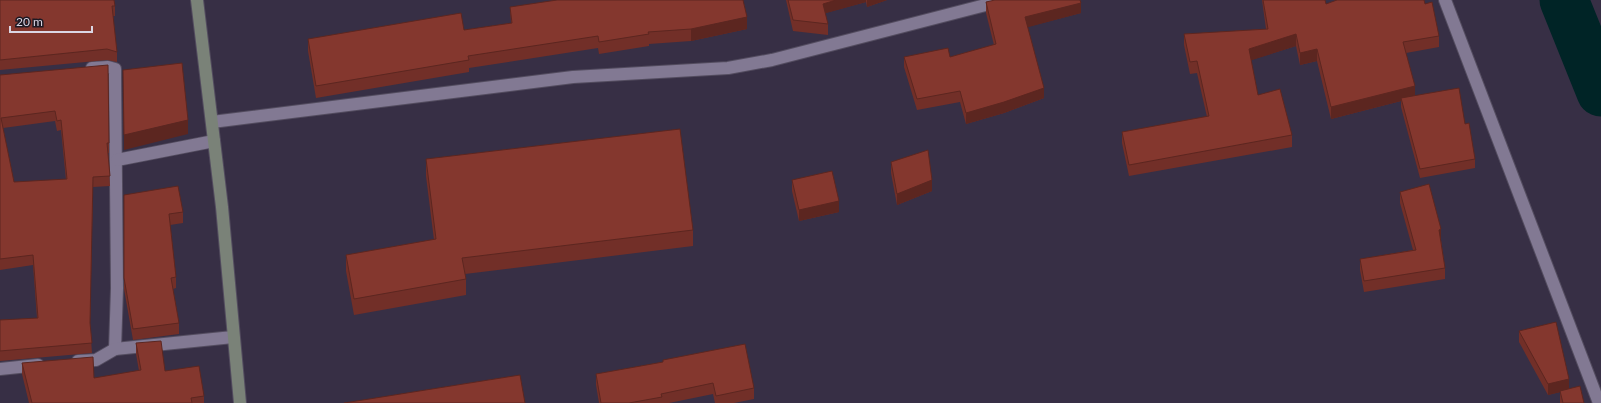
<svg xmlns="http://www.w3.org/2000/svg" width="1601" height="403" font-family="Lato,sans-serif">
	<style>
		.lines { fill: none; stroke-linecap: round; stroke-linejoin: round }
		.river { stroke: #002426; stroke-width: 49 }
		.minor-casing { stroke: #534c5f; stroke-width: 14 }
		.secondary-casing { stroke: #534c5f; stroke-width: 14 }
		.minor { stroke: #827993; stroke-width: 12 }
		.secondary { stroke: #7a8278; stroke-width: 12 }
		.wall { fill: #722f28; fill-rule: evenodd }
		.shaded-wall { fill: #5c2620 }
		.building { fill: #84372e; stroke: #5c2620; fill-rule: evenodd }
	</style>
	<rect width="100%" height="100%" fill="#372f45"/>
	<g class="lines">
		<!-- river -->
		<path class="river" d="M 1564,0 L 1601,92"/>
		<defs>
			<g id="minor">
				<path d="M 1445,0 L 1599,403"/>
				<path d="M 92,68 L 108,67 L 115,69 L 115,77 L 117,288 L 115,349"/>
				<path d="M 212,122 L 573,77 L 728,68 L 772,60 L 1005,0"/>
				<path d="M 117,160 L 214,141"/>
				<path d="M 78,361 L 96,360 L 115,349 L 233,337"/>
				<path d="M 0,369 L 38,365"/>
			</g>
			<path id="secondary" d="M 197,0 L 222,207 L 240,403"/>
		</defs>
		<!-- minor casing -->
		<use href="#minor" class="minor-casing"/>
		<!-- secondary casing -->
		<use href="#secondary" class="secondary-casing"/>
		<!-- minor -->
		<use href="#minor" class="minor"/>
		<!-- secondary -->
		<use href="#secondary" class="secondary"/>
	</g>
	<!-- wall -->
	<g class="wall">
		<path d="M 0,0 L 115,6 L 115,16 L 113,16 L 117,52 L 117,62 L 107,60 L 0,70 Z"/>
		<path d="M 786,0 L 887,0 L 867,7 L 866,2 L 825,13 L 828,24 L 828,35 L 793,31 Z"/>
		<path d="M 1262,0 L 1325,0 L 1326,4 L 1425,4 L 1439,36 L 1439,47 L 1406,53 L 1415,96 L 1465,124 L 1475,159 L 1475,168 L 1420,178 L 1401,107 L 1401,101 L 1331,119 L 1317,61 L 1300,65 L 1296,46 L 1251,60 L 1258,95 L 1292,135 L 1292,147 L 1129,176 L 1122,143 L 1122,132 L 1207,117 L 1197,73 L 1190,74 L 1184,45 L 1184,34 L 1266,29 Z"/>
		<path d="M 986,2 L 1081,13 L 1027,27 L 1044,98 L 1004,113 L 966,124 L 960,102 L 917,110 L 904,67 L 904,57 L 950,57 L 994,45 L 986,13 Z"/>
		<path d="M 510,7 L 747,29 L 691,41 L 649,44 L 649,46 L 599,54 L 598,48 L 469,68 L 469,72 L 316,98 L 308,51 L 308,39 L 464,30 L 511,23 Z"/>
		<path d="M 0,75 L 109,143 L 109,153 L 108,153 L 110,186 L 93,187 L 90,325 L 92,353 L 0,361 L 0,320 L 37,318 L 33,265 L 0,270 ZM 55,121 L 57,131 L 61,130 L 66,180 L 14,182 L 3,128 Z"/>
		<path d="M 426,159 L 693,230 L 693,246 L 465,274 L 466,279 L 466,295 L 354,315 L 346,271 L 346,255 L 434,240 L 426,176 Z"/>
		<path d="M 891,162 L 932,191 L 897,205 L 891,173 Z"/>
		<path d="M 792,180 L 839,212 L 799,221 L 792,191 Z"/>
		<path d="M 1400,192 L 1441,240 L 1445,268 L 1445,279 L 1364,292 L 1360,270 L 1360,259 L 1413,250 L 1400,203 Z"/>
		<path d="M 124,195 L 183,212 L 183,223 L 170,225 L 176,277 L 176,288 L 173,289 L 179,323 L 179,334 L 133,340 L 124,289 Z"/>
		<path d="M 1519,331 L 1569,389 L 1584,403 L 1560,403 L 1560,392 L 1548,395 L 1519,342 Z"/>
		<path d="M 136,343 L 165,371 L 204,396 L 204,403 L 29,403 L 22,374 L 22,363 L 94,378 L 139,371 L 136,354 Z"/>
		<path d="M 663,362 L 754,388 L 754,399 L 734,403 L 715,403 L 713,394 L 669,403 L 599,403 L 596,385 L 596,374 Z"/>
	</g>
	<!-- shaded-wall -->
	<g class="shaded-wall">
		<path d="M 836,0 L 866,0 L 866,2 L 823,14 L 823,4 Z"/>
		<path d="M 867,0 L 887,0 L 867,7 Z"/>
		<path d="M 1081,3 L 1081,13 L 1025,28 L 1025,17 Z"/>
		<path d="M 747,17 L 747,29 L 691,41 L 691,29 Z"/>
		<path d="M 1296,34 L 1296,46 L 1249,61 L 1249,49 Z"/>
		<path d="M 1317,49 L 1317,61 L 1300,65 L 1300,53 Z"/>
		<path d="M 1415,86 L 1415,98 L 1401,98 L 1401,101 L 1331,119 L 1331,107 Z"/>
		<path d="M 1044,88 L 1044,98 L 1004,113 L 966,124 L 966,113 Z"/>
		<path d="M 188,120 L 188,134 L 124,150 L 124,135 Z"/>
		<path d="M 932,180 L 932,191 L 897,205 L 897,194 Z"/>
		<path d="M 839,201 L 839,212 L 799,221 L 799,210 Z"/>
		<path d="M 1441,229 L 1441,240 L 1439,241 L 1439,230 Z"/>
		<path d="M 1569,379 L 1569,390 L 1548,395 L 1548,384 Z"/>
	</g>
	<!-- building -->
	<g class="building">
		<path d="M 0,0 L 114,0 L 115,6 L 112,6 L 117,52 L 107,49 L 0,60 Z"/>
		<path d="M 557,0 L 743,0 L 747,17 L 691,29 L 648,32 L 649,34 L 599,42 L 598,36 L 468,56 L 469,60 L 316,86 L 308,39 L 461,13 L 464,30 L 512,23 L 510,7 Z"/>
		<path d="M 788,0 L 836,0 L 823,4 L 828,24 L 793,20 Z"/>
		<path d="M 995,0 L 1080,0 L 1081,3 L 1025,17 L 1044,88 L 1004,102 L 966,113 L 960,91 L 917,99 L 904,57 L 948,48 L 950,57 L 996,44 L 986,2 Z"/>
		<path d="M 1263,0 L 1325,0 L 1326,4 L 1337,0 L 1424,0 L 1425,4 L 1432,2 L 1439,36 L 1403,42 L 1415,86 L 1331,107 L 1317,49 L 1300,53 L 1296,34 L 1249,49 L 1258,95 L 1280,89 L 1292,135 L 1129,165 L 1122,132 L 1209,116 L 1197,61 L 1190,62 L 1184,34 L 1268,29 Z"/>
		<path d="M 182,63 L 188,120 L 124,135 L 123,70 Z"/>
		<path d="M 108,65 L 109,143 L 107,143 L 110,176 L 93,177 L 90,323 L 92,343 L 0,351 L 0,320 L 38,318 L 33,255 L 0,259 L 0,75 ZM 55,111 L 57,121 L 61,120 L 67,179 L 14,182 L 1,118 Z"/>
		<path d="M 1459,88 L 1465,124 L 1469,123 L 1475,159 L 1420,169 L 1401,98 Z"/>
		<path d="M 680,129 L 693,230 L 462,258 L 466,279 L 354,299 L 346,255 L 436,239 L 426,159 Z"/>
		<path d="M 928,150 L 932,180 L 897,194 L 891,162 Z"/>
		<path d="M 832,171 L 839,201 L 799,210 L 792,180 Z"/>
		<path d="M 1429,184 L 1441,229 L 1439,230 L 1445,268 L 1364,281 L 1360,259 L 1416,250 L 1400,192 Z"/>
		<path d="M 178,186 L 183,212 L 169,214 L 176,277 L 171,278 L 179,323 L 133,329 L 124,278 L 124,195 Z"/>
		<path d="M 1556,322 L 1569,379 L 1548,384 L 1519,331 Z"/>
		<path d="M 161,341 L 165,371 L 199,366 L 204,396 L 191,398 L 192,403 L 32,403 L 22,363 L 93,357 L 94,378 L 141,370 L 136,343 Z"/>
		<path d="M 745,344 L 754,388 L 716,396 L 713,383 L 661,394 L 662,397 L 629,403 L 601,403 L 596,374 L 663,362 L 663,360 Z"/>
		<path d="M 520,375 L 525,403 L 344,403 Z"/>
		<path d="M 1580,386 L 1584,403 L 1563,403 L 1560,391 Z"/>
	</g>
	<!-- scale -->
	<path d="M10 26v6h82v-6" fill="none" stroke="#dbd6e4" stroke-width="2"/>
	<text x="16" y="26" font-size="12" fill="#dbd6e4" stroke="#1d1923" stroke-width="3" paint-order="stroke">20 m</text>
</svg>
